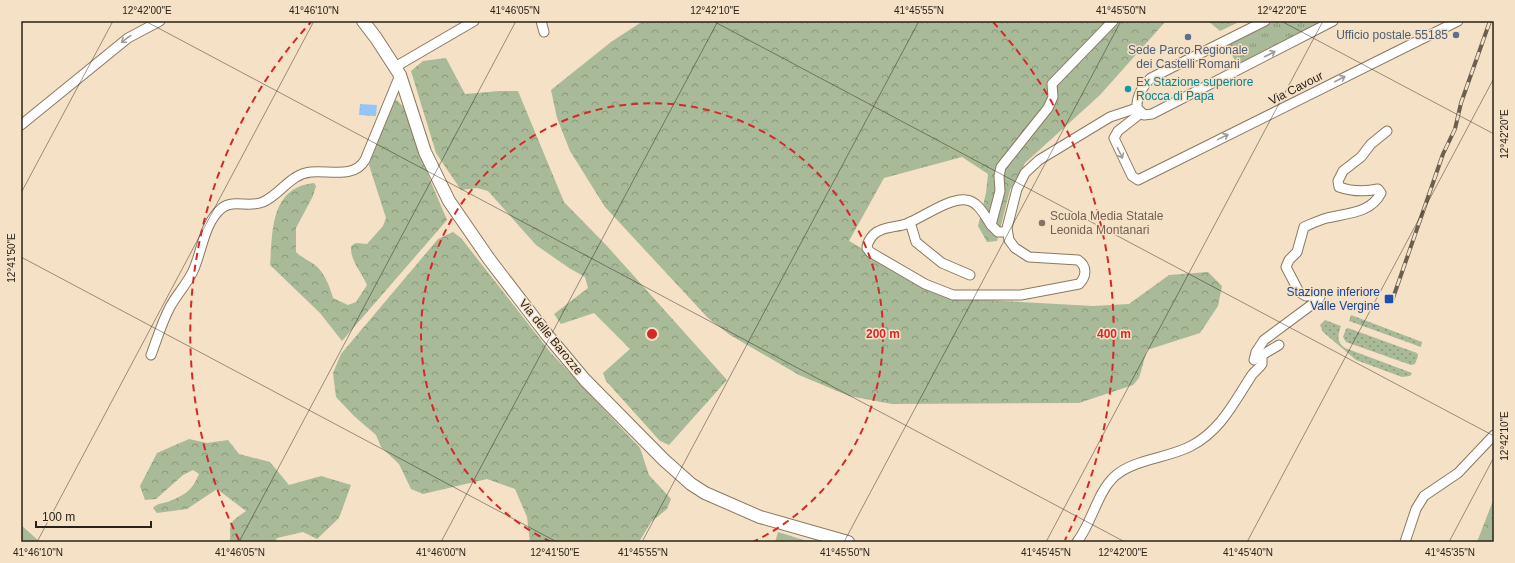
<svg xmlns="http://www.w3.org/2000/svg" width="1515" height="563" font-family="Arial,sans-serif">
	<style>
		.grass { fill: url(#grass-dots) }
		.forest { fill: url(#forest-crowns) }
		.park { fill: url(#park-tufts) }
		.pitch { fill: #a8ba97 }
		.water { fill: url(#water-ripples) }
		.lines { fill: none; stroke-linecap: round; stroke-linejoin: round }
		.minor-casing { stroke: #8a7960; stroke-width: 11 }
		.secondary-casing { stroke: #8a7960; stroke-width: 14 }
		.minor { stroke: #fff; stroke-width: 9 }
		.secondary { stroke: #fff; stroke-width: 12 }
		.rail-casing { stroke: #6b6050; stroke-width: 4 }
		.rail { stroke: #f5e1c6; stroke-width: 2.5; stroke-dasharray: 8; stroke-linecap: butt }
		.oneway { stroke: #9f9c97 }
		.ticks { fill: none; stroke: #292218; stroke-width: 1; stroke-opacity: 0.45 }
		.ring { fill: none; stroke: #d62828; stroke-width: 2; stroke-dasharray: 7 5 }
		.service-dot { fill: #5c6f8a; stroke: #f5e1c6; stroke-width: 1.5 }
		.culture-dot { fill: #0f9aa8; stroke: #f5e1c6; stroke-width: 1.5 }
		.education-dot { fill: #8d6e63; stroke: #f5e1c6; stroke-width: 1.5 }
		.transit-dot { fill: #1a4fb4; stroke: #f5e1c6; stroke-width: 1.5 }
		.labels { text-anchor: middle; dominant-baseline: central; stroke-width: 3; stroke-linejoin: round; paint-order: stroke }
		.service-label { font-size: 12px; fill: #4e5e75; stroke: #f5e1c6; text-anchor: end }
		.culture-label { font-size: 12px; fill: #0d838f; stroke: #f5e1c6; text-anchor: start }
		.street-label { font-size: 12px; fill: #292218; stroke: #f5e1c6 }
		.education-label { font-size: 12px; fill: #785e54; stroke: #f5e1c6; text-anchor: start }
		.transit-label { font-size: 12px; fill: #164399; stroke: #f5e1c6; text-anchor: end }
		.centre { fill: #d62828; stroke: #f5e1c6; stroke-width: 2 }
		.ring-label { font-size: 12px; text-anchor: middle; font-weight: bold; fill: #d62828; stroke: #f5e1c6; stroke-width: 3; stroke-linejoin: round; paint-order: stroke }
		.neatline { fill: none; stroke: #292218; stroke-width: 1.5 }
		.ticks-label { font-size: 10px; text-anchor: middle; fill: #292218 }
	</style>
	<defs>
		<pattern id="grass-dots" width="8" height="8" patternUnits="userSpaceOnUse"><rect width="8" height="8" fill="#a8ba97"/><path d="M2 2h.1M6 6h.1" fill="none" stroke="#89977a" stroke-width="1.8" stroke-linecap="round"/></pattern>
		<pattern id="forest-crowns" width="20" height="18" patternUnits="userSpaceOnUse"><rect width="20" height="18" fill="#a8ba97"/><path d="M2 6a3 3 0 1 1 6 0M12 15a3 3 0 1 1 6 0" fill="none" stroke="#89977a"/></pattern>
		<pattern id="park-tufts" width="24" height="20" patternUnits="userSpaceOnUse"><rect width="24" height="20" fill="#a8ba97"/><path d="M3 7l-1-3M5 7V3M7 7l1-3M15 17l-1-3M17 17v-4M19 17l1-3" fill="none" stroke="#89977a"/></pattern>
		<pattern id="water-ripples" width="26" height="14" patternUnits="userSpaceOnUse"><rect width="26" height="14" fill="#95c5f3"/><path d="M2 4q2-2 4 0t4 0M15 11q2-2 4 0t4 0" fill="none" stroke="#80a9d0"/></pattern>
	</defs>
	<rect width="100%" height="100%" fill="#f5e1c6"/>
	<!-- grass -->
	<g class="grass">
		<path d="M 1351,315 L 1422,342 L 1421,347 L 1349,321 Z"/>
		<path d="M 1325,320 L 1341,326 C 1338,335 1336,342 1345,348 L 1412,373 L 1410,376 L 1402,377 L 1356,360 L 1323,332 L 1320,325 Z"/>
		<path d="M 1348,328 L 1417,353 L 1418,356 L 1415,364 L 1411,365 L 1346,342 L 1343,337 L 1346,329 Z"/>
	</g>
	<!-- forest -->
	<g class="forest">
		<path d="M 643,21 L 1166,21 L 1100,95 L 1025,163 L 1010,190 L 997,241 L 987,242 L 978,226 L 986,193 L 988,174 L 962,157 L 884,178 L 849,241 L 949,298 L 1093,306 L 1129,304 L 1169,275 L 1208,272 L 1222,286 L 1218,306 L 1200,333 L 1147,350 L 1139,378 L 1133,385 L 1079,403 L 892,404 L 849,396 L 799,375 L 730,335 L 708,318 L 605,207 L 570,151 L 557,118 L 551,90 L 611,42 Z"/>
		<path d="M 1208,21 L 1241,21 L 1220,31 Z"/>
		<path d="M 446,58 L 465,94 L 500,91 L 518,91 L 564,202 L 607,246 L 727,380 L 669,445 L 660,441 L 606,381 L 603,373 L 630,349 L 594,313 L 561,324 L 554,314 L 588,288 L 585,277 L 569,268 L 536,245 L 488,191 L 477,188 L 461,190 L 436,153 L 411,71 L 423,61 Z"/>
		<path d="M 397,100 L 405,109 L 430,180 L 447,220 L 342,341 L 320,313 L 270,265 C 273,230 270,188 314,183 L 316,186 L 313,196 L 296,228 L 296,252 C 302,258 308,260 315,265 C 324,272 330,287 333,298 L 348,305 L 356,302 L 367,285 C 361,271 350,261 351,246 L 356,243 L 367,244 L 383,226 L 386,218 L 369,165 L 393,102 Z"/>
		<path d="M 453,232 L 461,238 L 551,353 L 640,448 L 649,475 L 671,499 L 667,509 L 651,522 L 639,542 L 530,542 L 527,517 L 515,489 L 487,479 L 423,494 L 411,489 L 399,464 L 381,447 L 376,435 L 354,416 L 336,397 L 333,373 L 341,354 L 438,239 Z"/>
		<path d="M 189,439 L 207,443 L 228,440 L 239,454 L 270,462 L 289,485 L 321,476 L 351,485 L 339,518 L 317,539 L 303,532 L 277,538 L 275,542 L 229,542 C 231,537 230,534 230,528 C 231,519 240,516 246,511 L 217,489 L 187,509 L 157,513 L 153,508 C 159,502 163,504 170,501 C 187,494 192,490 199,474 L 193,470 L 183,475 L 156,499 L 145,500 L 140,486 L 157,453 Z"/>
		<path d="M 1494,498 L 1494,542 L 1477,542 Z"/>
	</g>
	<!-- park -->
	<path class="park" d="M 1274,21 L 1326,21 L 1237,65 L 1227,45 Z"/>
	<!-- pitch -->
	<g class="pitch">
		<path d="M 21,525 L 40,542 L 21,542 Z"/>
		<path d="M 778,532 L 810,542 L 775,542 Z"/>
	</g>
	<!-- water -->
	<path class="water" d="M 360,104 L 377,105 L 376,116 L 359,115 Z"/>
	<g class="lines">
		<defs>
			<g id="minor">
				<path d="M 541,21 L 544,32"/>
				<path d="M 395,67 L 474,21"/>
				<path d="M 1137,108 C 1136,97 1143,85 1151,78 L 1265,21"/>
				<path d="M 1138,109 L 1144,115 L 1152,114 L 1333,21"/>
				<path d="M 1141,113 L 1118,131 L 1114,138 L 1132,176 L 1138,180 L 1458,21"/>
				<path d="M 21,125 L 128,38 L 160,21"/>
				<path d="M 910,222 L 916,242 L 942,263 L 970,275"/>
				<path d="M 991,225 C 985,216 978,201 966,200 C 948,198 922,218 906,224 C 897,227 886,227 879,231 C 873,233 867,242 867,248 L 870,252 L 925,284 L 953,295 L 1021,295 L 1079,284 C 1087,276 1087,266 1078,260 L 1029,257 L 1015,248 L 1009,240 L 1007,228 L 1017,189 L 1025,173 L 1039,160 L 1110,117 L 1137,108"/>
				<path d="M 1007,232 L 998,232 L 991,225 L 1000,191 L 999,176 L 1001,167 L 1048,108 L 1053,97 L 1052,84 L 1113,21"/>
				<path d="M 151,355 C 157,339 162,322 170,307 C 177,294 187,284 193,271 C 202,252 204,222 222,208 C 233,199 250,208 263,202 C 281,194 290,174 311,172 C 329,170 354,179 365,160 L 400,75"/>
				<path d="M 1257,358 L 1279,345"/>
				<path d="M 1254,360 L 1256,352 L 1264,340 L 1318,300 L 1321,295 L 1318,294 L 1306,296 L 1299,292 L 1286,267 L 1289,260 L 1297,252 L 1304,227 C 1311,224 1319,220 1327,218 C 1348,213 1371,213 1381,193 L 1378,189 C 1364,192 1353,192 1339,187 L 1338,181 L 1343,171 L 1361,157 L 1371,144 L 1387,131"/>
				<path d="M 1077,542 C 1092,523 1097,492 1115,476 C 1134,459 1169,458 1191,446 C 1220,431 1233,404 1250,378 C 1253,372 1259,369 1262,364 L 1262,355"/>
				<path d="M 1405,542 L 1416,509 L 1424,496 L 1458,473 L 1494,435"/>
			</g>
			<path id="secondary" d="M 363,21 L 376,38 L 400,75 L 425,152 L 449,201 L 489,259 L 548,336 L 585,380 L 664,460 L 691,484 L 705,493 L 760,517 L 848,542"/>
		</defs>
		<!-- minor casing -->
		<use href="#minor" class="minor-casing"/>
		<!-- secondary casing -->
		<use href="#secondary" class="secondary-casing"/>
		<!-- minor -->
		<use href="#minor" class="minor"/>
		<!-- secondary -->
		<use href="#secondary" class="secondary"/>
		<defs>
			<path id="rail" d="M 1392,301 L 1443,154 L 1455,129 L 1461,103 L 1490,21"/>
		</defs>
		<!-- rail casing -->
		<use href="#rail" class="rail-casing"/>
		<!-- rail -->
		<use href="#rail" class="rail"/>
	</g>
	<!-- one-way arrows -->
	<defs><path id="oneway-shaft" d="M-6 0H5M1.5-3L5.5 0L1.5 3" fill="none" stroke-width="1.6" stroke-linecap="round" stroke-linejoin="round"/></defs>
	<g class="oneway">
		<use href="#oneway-shaft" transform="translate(126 39) rotate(144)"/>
		<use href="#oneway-shaft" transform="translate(1270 54) rotate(-27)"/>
		<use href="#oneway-shaft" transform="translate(1340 79) rotate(-27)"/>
		<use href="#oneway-shaft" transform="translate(1223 137) rotate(-26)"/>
		<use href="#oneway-shaft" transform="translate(1120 153) rotate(64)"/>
	</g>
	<!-- ticks -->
	<path class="ticks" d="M 145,21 L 1125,542M 713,21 L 1494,436M 1281,21 L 1494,134M 21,193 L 113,21M 21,257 L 557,542M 37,542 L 314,21M 239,542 L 516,21M 441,542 L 718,21M 642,542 L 919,21M 844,542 L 1121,21M 1046,542 L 1323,21M 1247,542 L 1494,78M 1449,542 L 1494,457"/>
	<!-- distance rings -->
	<g class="ring">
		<path d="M551 542A231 231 0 1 1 753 542"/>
		<path d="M239 540A462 462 0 0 1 311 22M993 22A462 462 0 0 1 1065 540"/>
	</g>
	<!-- markers -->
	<g class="service-dot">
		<circle cx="1456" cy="35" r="4"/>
		<circle cx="1188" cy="37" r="4"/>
	</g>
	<circle class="culture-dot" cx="1128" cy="89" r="4"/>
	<circle class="education-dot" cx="1042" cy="223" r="4"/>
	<rect class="transit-dot" x="1384" y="294" width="10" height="10" rx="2"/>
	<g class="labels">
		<!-- service labels -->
		<g class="service-label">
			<text x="1448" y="35">Ufficio postale 55185</text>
			<text x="1188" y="50" text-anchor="middle">Sede Parco Regionale<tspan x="1188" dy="14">dei Castelli Romani</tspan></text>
		</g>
		<!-- culture labels -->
		<g class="culture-label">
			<text x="1136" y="82">Ex Stazione superiore<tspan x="1136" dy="14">Rocca di Papa</tspan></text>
		</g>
		<!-- street labels -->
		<g class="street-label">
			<text transform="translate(1296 88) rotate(-27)">Via Cavour</text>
			<text transform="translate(551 337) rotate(51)">Via delle Barozze</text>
		</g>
		<!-- education labels -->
		<g class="education-label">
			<text x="1050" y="216">Scuola Media Statale<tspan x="1050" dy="14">Leonida Montanari</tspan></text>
		</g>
		<!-- transit labels -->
		<g class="transit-label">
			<text x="1380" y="292">Stazione inferiore<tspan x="1380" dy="14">Valle Vergine</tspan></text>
		</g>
	</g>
	<circle cx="652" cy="334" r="6" class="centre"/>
	<g class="ring-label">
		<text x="883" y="338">200 m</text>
		<text x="1114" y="338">400 m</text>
	</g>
	<!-- border -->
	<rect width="1515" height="563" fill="none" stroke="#f5e1c6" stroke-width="44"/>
	<!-- scale -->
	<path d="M36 521v6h115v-6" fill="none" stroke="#292218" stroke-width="2"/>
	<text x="42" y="521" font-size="12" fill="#292218" stroke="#f5e1c6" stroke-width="3" paint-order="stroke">100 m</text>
	<rect x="22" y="22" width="1471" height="519" class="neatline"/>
	<g class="ticks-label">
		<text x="147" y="14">12°42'00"E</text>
		<text x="314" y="14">41°46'10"N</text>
		<text x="515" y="14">41°46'05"N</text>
		<text x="715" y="14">12°42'10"E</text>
		<text x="919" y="14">41°45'55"N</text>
		<text x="1121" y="14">41°45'50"N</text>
		<text x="1282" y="14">12°42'20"E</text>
		<text transform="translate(1504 134) rotate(-90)" y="4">12°42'20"E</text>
		<text transform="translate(11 258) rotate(-90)" y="4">12°41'50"E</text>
		<text transform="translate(1504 436) rotate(-90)" y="4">12°42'10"E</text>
		<text x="38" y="556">41°46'10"N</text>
		<text x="240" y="556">41°46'05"N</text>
		<text x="441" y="556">41°46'00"N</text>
		<text x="555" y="556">12°41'50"E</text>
		<text x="643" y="556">41°45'55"N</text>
		<text x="845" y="556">41°45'50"N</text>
		<text x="1046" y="556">41°45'45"N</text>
		<text x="1123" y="556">12°42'00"E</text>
		<text x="1248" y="556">41°45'40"N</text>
		<text x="1450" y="556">41°45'35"N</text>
	</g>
</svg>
